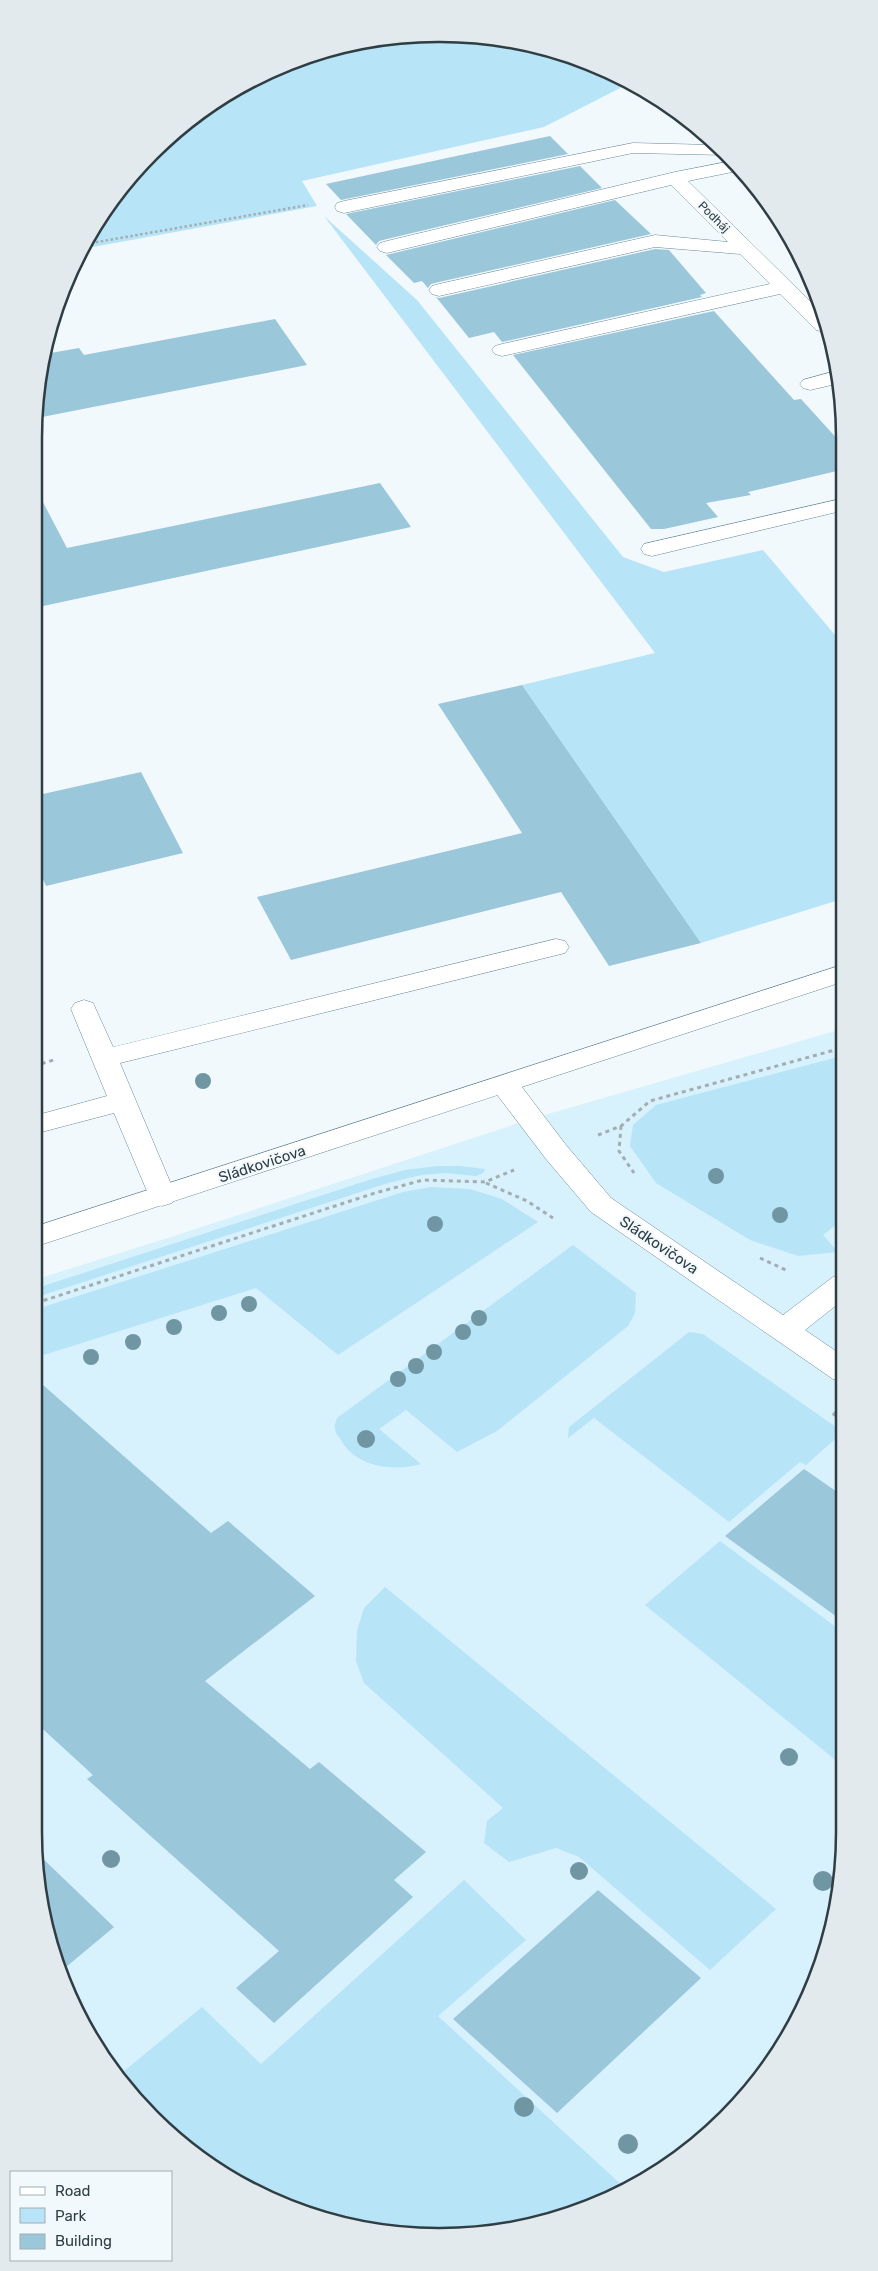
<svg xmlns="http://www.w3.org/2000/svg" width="878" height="2271" font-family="Rubik,sans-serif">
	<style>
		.built { fill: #d7f1fd }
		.green { fill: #b8e4f7 }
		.building { fill: #9ac7da }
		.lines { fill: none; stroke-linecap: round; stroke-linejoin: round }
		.minor-casing { stroke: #688998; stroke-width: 1 }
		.major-casing { stroke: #688998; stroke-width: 1 }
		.path-far2 { stroke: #a3adb2; stroke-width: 2.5; stroke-dasharray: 2.5 2.5; stroke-linecap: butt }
		.path-far1 { stroke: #a3adb2; stroke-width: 3; stroke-dasharray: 4 4; stroke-linecap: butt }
		.path { stroke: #a3adb2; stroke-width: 4; stroke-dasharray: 4.5 4.5; stroke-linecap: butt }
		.minor { fill: #fff; fill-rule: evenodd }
		.major { fill: #fff; fill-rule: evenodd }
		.tree { fill: #7096a3 }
		.labels { text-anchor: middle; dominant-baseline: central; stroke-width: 4.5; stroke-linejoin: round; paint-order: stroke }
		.far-street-label { font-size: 12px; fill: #2f3e44; stroke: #f2f9fc }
		.street-label { font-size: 15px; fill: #2f3e44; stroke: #f2f9fc }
		.rim { fill: none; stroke: #2f3e44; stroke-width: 2.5 }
	</style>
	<rect width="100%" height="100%" fill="#f2f9fc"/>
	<!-- built -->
	<path class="built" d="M 842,1029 L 844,1832 L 830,1937 L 802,2011 L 761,2078 L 664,2169 L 594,2206 L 518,2229 L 386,2234 L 309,2216 L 237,2183 L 134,2099 L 88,2034 L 55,1963 L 34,1832 L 34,1280 L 174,1236 L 531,1119 Z"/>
	<!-- green -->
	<g class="green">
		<path d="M 466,35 L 544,48 L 626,85 L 544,127 L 302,181 L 317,206 L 82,249 C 94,230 104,208 119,191 C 186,109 280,53 386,37 C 412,34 440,35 466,35 Z"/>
		<path d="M 324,216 L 417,300 L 623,557 L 664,572 L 763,550 L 841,642 L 842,899 L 701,943 L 522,685 L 655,653 Z"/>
		<path d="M 842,1056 L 843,1219 L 823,1235 L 838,1252 L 798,1256 L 750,1240 L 656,1183 L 630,1146 L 633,1125 L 656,1105 Z"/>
		<path d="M 437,1166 L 460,1166 L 485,1169 L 483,1173 L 476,1176 L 446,1173 L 421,1175 L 388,1183 L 34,1298 L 34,1289 L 372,1179 L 405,1170 Z"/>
		<path d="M 431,1187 L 470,1189 L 502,1199 L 538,1222 L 338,1355 L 256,1288 L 34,1358 L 34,1310 L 403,1192 Z"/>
		<path d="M 573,1245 L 636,1293 L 635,1313 L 628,1326 L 497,1431 L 457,1452 L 406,1410 L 379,1429 L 421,1464 C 395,1472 355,1467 341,1440 C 339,1437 335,1433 335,1429 C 334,1426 336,1421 337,1418 Z"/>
		<path d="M 689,1332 L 703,1334 L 843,1432 L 806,1465 L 800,1462 L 729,1522 L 594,1418 L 568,1438 L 569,1427 Z"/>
		<path d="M 720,1541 L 844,1633 L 844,1767 L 645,1605 Z"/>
		<path d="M 385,1587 L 776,1909 L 710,1970 L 579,1857 L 556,1848 L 509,1862 L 484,1843 L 487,1821 L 503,1808 L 364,1683 L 356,1661 L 357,1631 L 364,1608 Z"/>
		<path d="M 464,1880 L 526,1940 L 438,2016 L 626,2189 L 594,2206 L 518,2229 L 386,2234 L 309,2216 L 237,2183 L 134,2099 L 118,2076 L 202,2007 L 261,2064 Z"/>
	</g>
	<!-- building -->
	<g class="building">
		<path d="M 550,136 L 568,154 L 341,200 L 326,184 Z"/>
		<path d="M 580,166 L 602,188 L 387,239 L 379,241 L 376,245 L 346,214 Z"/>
		<path d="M 615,200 L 651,234 L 439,282 L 431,284 L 428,288 L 422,281 L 414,283 L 386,255 Z"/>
		<path d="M 655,249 L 669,250 L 706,293 L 700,295 L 702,297 L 502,342 L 494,332 L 469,338 L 436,297 L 439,298 Z"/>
		<path d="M 714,311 L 794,400 L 801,399 L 841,443 L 841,470 L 748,492 L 751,495 L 706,503 L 718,517 L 664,529 L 651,529 L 513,355 Z"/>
		<path d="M 275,319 L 307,365 L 37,418 L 45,354 L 79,348 L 84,355 Z"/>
		<path d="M 380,483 L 411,527 L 34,608 L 34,485 L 67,548 Z"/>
		<path d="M 522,685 L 701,943 L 609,966 L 561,892 L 291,960 L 257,897 L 522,833 L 438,704 Z"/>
		<path d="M 141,772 L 183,853 L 46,886 L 34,859 L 34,796 Z"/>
		<path d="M 34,1377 L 211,1533 L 228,1521 L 315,1596 L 205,1681 L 310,1769 L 319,1762 L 426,1852 L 394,1880 L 413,1897 L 274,2023 L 236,1988 L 279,1951 L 87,1779 L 93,1775 L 34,1721 Z"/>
		<path d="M 804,1469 L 843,1496 L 844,1622 L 725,1536 Z"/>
		<path d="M 37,1853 L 114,1927 L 60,1972 L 55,1963 Z"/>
		<path d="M 598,1890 L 701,1978 L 557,2113 L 453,2019 Z"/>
	</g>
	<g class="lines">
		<defs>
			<g id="minor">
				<path d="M 633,143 L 713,145 L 725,155 L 633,153 L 344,213 L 337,211 L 335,207 L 337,203 L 344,201 Z"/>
				<path d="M 732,161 L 742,170 L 688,181 L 818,309 L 824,332 L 816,330 L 780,294 L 502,356 L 495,354 L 492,350 L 495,346 L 502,344 L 770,284 L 740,254 L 655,247 L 439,296 L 432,294 L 429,290 L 432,286 L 439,284 L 655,235 L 728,242 L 671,185 L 387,253 L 380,251 L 377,247 L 380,243 L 387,241 L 675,172 Z"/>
				<path d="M 836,371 L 840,383 L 810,390 L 803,388 L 800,384 L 803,380 Z"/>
				<path d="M 841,499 L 841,511 L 652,556 L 644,554 L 641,549 L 644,544 Z"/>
				<path d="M 556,939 L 565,941 L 569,947 L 565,953 L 120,1063 L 176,1196 L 172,1203 L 162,1206 L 152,1203 L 114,1113 L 34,1134 L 34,1116 L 107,1096 L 71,1009 L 75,1003 L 84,1000 L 93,1003 L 113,1047 Z"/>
				<path d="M 505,1076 L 515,1078 L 566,1145 L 611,1198 L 783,1315 L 833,1277 L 843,1273 L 843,1300 L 805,1330 L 843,1356 L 843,1382 L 833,1379 L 591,1212 L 546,1159 L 495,1092 L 491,1085 L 495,1078 Z"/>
			</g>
			<path id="major" d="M 842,965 L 842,982 L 34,1247 L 34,1227 Z"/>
		</defs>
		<!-- minor casing -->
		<use href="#minor" class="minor-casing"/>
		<!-- major casing -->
		<use href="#major" class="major-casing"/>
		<!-- path-far2 -->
		<path class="path-far2" d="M 86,244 L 308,205"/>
		<!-- path-far1 -->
		<g class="path-far1">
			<path d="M 34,1066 L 57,1059"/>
			<path d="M 621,1126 L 619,1151 L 634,1173"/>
			<path d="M 598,1135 L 621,1126 L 650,1101 L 842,1048"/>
			<path d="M 486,1183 L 527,1201 L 553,1218"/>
			<path d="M 760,1258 L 788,1271"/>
			<path d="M 36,1303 L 375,1193 L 423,1180 L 485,1182 L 514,1170"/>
		</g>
		<!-- path -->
		<g class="path">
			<path d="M 34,1304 L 40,1302"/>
			<path d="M 833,1413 L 843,1420"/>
		</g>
		<!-- minor -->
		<use href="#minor" class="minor"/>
		<!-- major -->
		<use href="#major" class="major"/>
	</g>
	<!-- trees -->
	<g class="tree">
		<circle cx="203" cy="1081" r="8"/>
		<circle cx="716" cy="1176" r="8"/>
		<circle cx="780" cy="1215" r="8"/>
		<circle cx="435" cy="1224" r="8"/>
		<circle cx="249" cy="1304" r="8"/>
		<circle cx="219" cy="1313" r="8"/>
		<circle cx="479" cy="1318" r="8"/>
		<circle cx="174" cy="1327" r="8"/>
		<circle cx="463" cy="1332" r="8"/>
		<circle cx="133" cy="1342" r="8"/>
		<circle cx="434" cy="1352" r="8"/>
		<circle cx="91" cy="1357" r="8"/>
		<circle cx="416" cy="1366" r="8"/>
		<circle cx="398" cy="1379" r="8"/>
		<circle cx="366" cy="1439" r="9"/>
		<circle cx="789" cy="1757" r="9"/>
		<circle cx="111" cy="1859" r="9"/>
		<circle cx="579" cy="1871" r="9"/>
		<circle cx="823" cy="1881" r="10"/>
		<circle cx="524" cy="2107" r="10"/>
		<circle cx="628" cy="2144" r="10"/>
	</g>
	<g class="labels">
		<!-- far-street labels -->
		<g class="far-street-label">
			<text transform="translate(714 217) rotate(45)">Podháj</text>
		</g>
		<!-- street labels -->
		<g class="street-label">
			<text transform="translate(262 1164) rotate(-18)">Sládkovičova</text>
			<text transform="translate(659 1245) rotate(34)">Sládkovičova</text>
		</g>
	</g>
	<!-- crop -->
	<path d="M0 0H878V2271H0ZM438 42H440A396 396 0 0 1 836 438V1832A396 396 0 0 1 440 2228H438A396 396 0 0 1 42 1832V438A396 396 0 0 1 438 42Z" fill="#e2eaed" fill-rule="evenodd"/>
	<path class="rim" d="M438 42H440A396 396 0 0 1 836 438V1832A396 396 0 0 1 440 2228H438A396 396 0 0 1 42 1832V438A396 396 0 0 1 438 42Z"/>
	<!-- legend -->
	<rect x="10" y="2171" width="162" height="90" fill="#f2f9fc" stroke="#a4aeb2"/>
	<rect x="20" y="2187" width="25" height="8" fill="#ffffff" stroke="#a4aeb2"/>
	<text x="55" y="2196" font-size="15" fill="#2f3e44">Road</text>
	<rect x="20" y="2208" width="25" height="15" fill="#b8e4f7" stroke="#a4aeb2"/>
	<text x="55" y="2221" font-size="15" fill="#2f3e44">Park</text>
	<rect x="20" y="2234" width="25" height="15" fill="#9ac7da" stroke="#a4aeb2"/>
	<text x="55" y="2246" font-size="15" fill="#2f3e44">Building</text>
</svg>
